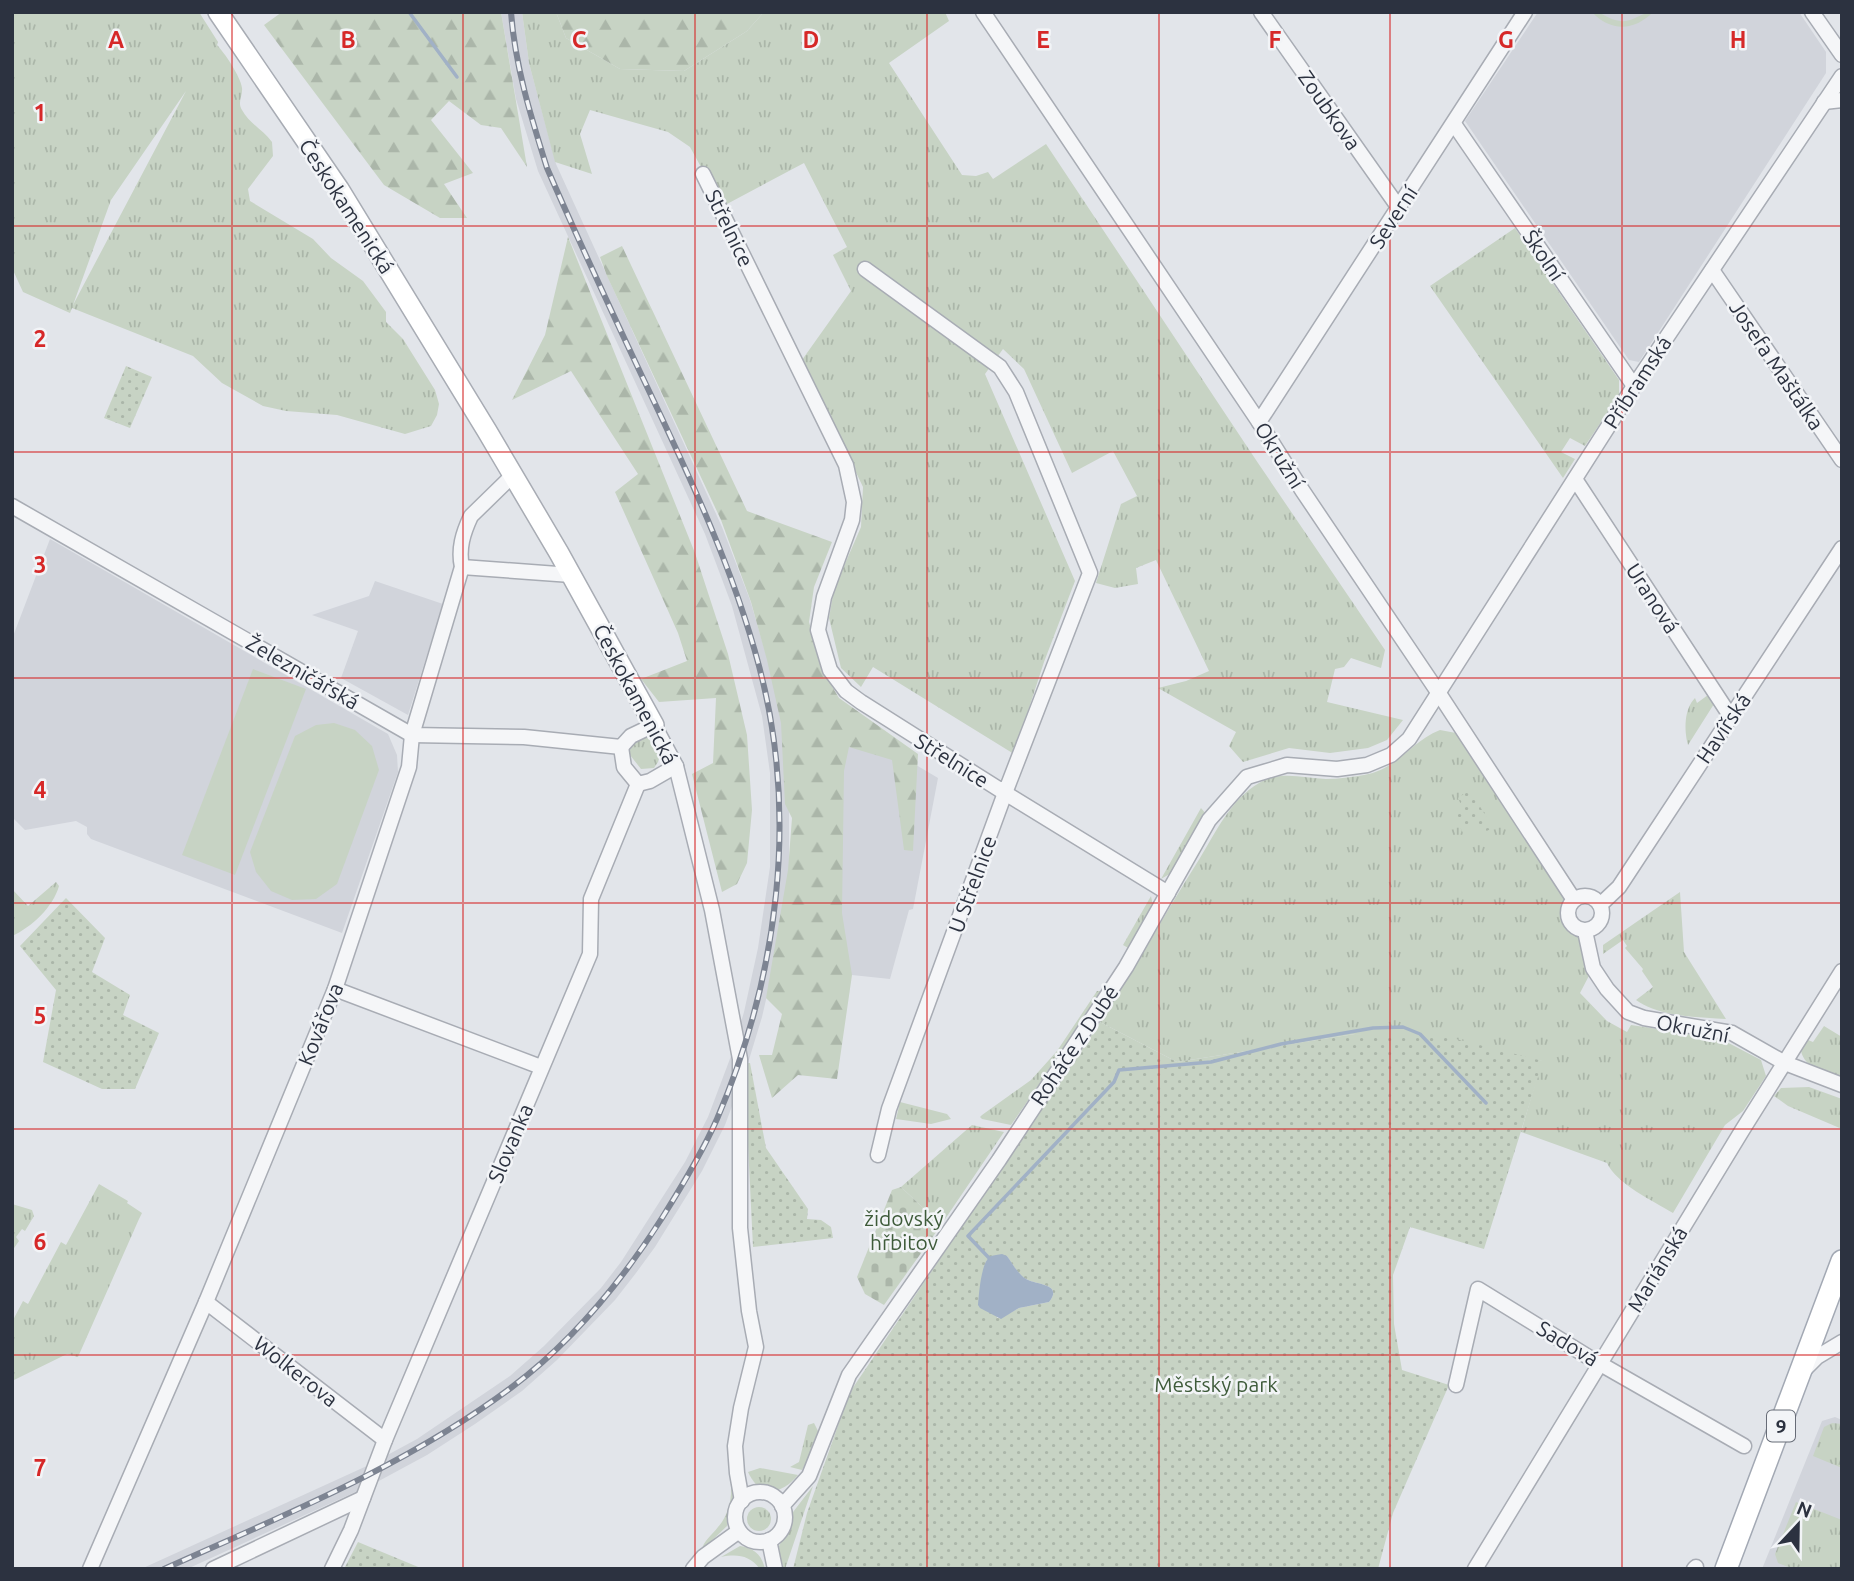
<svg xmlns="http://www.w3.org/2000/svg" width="1854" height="1581" font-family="Ubuntu,sans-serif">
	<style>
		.built { fill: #d1d4db }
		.grass { fill: url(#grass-tufts); fill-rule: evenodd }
		.forest { fill: url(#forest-firs) }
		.cemetery { fill: url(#cemetery-stones) }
		.park { fill: url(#park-dots); fill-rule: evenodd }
		.pitch { fill: #c7d3c4 }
		.water { fill: #a1b1c6 }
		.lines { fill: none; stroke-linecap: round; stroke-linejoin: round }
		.stream { stroke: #a1b1c6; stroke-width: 3.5 }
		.street-casing { stroke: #a8acb4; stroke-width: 17 }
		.secondary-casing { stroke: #a8acb4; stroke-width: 22 }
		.primary-casing { stroke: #a3a9b4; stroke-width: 24 }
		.street { stroke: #f5f6f8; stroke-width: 14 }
		.secondary { stroke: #fff; stroke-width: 19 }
		.primary { stroke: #fff; stroke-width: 21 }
		.rail-casing { stroke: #7d8492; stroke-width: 6 }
		.rail { stroke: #f2f4f7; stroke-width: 3.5; stroke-dasharray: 10; stroke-linecap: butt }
		.grid { fill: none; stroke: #d62828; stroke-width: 2; stroke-opacity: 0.55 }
		.labels { text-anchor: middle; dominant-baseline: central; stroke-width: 5; stroke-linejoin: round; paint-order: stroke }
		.shield { fill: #f2f4f7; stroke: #676c77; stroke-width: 2 }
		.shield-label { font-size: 19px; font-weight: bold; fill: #2c3240 }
		.street-label { font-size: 21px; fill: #2c3240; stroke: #f2f4f7 }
		.park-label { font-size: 21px; fill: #3e5b3a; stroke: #f2f4f7 }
		.grid-label { font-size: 23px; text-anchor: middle; font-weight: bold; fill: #d62828; stroke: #f2f4f7; stroke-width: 5; stroke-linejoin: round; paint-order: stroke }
	</style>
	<defs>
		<pattern id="grass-tufts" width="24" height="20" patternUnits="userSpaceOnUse" patternTransform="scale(1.75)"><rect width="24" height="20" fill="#c7d3c4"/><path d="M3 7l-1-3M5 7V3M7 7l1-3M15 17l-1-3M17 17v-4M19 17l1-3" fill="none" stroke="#abb6a9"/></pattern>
		<pattern id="forest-firs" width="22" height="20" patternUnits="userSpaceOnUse" patternTransform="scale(1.75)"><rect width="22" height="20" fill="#c7d3c4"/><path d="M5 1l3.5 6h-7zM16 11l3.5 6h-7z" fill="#abb6a9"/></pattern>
		<pattern id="cemetery-stones" width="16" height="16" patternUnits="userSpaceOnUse" patternTransform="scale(1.75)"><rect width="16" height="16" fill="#c7d3c4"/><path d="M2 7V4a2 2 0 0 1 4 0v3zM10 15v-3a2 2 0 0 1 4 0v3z" fill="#abb6a9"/></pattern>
		<pattern id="park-dots" width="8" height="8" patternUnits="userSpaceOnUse" patternTransform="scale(1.75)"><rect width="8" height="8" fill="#c7d3c4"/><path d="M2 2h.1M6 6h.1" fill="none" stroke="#abb6a9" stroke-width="1.8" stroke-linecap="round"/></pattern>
	</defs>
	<rect width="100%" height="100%" fill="#e2e5ea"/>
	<!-- built -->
	<g class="built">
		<path d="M 501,12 L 522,12 L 529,63 L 556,164 L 722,527 L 750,600 L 768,661 L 780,712 L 789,772 L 789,868 L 777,952 L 762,1017 L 748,1063 L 725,1125 L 702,1171 L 655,1247 L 636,1273 L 615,1300 L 557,1360 L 522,1391 L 475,1424 L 427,1455 L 377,1482 L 187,1569 L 141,1569 L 369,1465 L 417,1439 L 510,1376 L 544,1346 L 601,1288 L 621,1262 L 685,1162 L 708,1117 L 731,1056 L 744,1012 L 758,948 L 770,867 L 770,773 L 762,716 L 732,606 L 705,534 L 538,171 L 516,99 Z"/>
		<path d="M 1538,12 L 1799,12 L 1826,52 L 1826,73 L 1639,362 L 1629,360 L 1465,121 Z"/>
		<path d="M 50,539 L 388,734 L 397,755 L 398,772 L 342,933 L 91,839 L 87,834 L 87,827 L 76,821 L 25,830 L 12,817 L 12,639 Z"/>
		<path d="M 375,581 L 443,604 L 408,715 L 341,678 L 358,631 L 312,615 L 369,596 Z"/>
		<path d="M 857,726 L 879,743 L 938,778 L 913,909 L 909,910 L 890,979 L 852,975 L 815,962 L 809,843 Z"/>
		<path d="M 1835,1417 L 1842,1420 L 1842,1569 L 1762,1569 L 1822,1421 Z"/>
	</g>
	<!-- grass -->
	<g class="grass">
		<path d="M 12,12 L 199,12 L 218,42 L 217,45 C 224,52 241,77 242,88 C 243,96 237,102 242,110 C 249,123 263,130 272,142 L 273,156 L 248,189 L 250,201 L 313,239 L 331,258 L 363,281 L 386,312 L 386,322 L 403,339 L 435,390 L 439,404 L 437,415 L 431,426 L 405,434 L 337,415 L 286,411 L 263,406 L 222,383 L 193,356 L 72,308 L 70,313 L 23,292 L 12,268 ZM 186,91 L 73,305 L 111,200 Z"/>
		<path d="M 522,12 L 556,12 L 566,38 L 620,69 L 684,71 L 747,31 L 764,12 L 945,12 L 949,21 L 889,63 L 962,175 L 976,176 L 988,172 L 993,179 L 1046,144 L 1258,463 L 1385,650 L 1381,668 L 1351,658 L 1344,667 L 1335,669 L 1327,702 L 1403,720 L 1387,740 L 1368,748 L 1330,753 L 1289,748 L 1243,762 L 1229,746 L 1236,732 L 1158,688 L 1186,681 L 1209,671 L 1156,560 L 1136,568 L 1138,584 L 1115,588 L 1096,583 L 1121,504 L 1137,496 L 1113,451 L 1072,473 L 1024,369 L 1003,349 L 985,374 L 1075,581 L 1044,662 L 1014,754 L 873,667 L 861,687 L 841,668 L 829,618 L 834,589 L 861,527 L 863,487 L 802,360 L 851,291 L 833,255 L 847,247 L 804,163 L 727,204 L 701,167 L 690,147 L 668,132 L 590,110 L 580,134 L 592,174 L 555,162 L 529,63 Z"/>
		<path d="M 1515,228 L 1619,380 L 1619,395 L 1585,446 L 1570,438 L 1561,452 L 1575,459 L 1563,478 L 1430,286 Z"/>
		<path d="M 1708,695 L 1714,704 L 1688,745 C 1684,730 1684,709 1695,698 L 1697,703 Z"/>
		<path d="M 1440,730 L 1456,733 L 1574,900 C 1564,914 1568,925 1585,931 L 1593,968 L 1580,993 L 1607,1021 L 1627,1032 L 1631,1025 L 1719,1038 L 1761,1060 L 1766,1076 L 1743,1111 L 1725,1125 L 1673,1213 C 1653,1201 1617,1184 1607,1163 L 1521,1132 L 1542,1061 L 1355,1034 L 1177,1062 L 1100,1022 C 1135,968 1166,912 1200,858 C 1216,832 1231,799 1259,783 C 1279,770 1304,778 1326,779 C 1338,779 1352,777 1364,775 C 1398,769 1410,742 1440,730 Z"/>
		<path d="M 639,737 L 648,738 L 660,754 L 658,762 L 654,768 L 641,769 L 630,755 L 629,748 Z"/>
		<path d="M 1201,808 L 1206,814 L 1173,872 L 1161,879 Z"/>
		<path d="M 56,882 L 59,886 C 53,907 32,927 12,936 L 12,889 L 28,906 Z"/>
		<path d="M 1680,892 L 1684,952 L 1726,1019 C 1697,1017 1660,1017 1636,1000 L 1653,987 L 1642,971 L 1643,969 L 1625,948 L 1627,946 L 1623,940 L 1603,954 L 1603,945 Z"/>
		<path d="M 1151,896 L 1153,906 L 1130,949 L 1123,945 Z"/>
		<path d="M 1097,991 L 1104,991 L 1011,1125 L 982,1119 L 980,1117 L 982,1115 L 1031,1080 L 1057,1051 Z"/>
		<path d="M 1824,1026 L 1842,1037 L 1842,1077 C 1826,1072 1805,1069 1801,1051 L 1808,1040 L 1813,1042 Z"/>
		<path d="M 1809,1087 L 1842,1099 L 1842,1129 L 1788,1106 L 1774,1096 L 1781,1088 Z"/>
		<path d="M 900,1102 L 947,1114 L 951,1119 L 931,1124 L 896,1119 Z"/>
		<path d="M 972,1125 L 1004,1132 L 939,1228 L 933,1217 L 901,1187 Z"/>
		<path d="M 99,1184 L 128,1201 L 127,1203 L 142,1213 L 139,1219 L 78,1357 L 67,1354 L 12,1381 L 12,1322 L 23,1301 L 28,1304 L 61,1242 L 66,1245 Z"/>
		<path d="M 12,1204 L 32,1210 L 34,1216 L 25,1231 L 22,1229 L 16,1237 L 19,1241 L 12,1251 Z"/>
		<path d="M 814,1423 L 818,1431 L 812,1451 L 802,1470 L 790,1467 L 799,1462 L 808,1425 Z"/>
		<path d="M 1832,1423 L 1842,1424 L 1842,1468 L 1813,1456 L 1824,1427 Z"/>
		<path d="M 760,1468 L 798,1475 C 782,1494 761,1500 748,1472 Z"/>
		<path d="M 731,1485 L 735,1496 L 727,1526 L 702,1550 C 703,1541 712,1535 718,1527 C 728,1516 732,1500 731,1485 Z"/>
		<path d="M 813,1486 L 785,1569 L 781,1569 L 779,1546 L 787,1531 L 790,1516 Z"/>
		<path d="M 1796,1502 L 1842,1520 L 1842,1569 L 1793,1569 L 1778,1563 L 1775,1554 Z"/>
		<circle cx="759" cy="1519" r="12"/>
		<path d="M 740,1546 C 754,1548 762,1555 765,1569 L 760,1569 C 749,1555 737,1554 721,1557 Z"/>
	</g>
	<!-- forest -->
	<g class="forest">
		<path d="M 282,12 L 501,12 L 527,167 L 501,128 L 481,125 L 449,101 L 431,120 L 473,173 L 444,184 L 467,218 L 440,218 L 384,185 L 264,25 Z"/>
		<path d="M 556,12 L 764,12 L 747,31 L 684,71 L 620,69 L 566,38 Z"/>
		<path d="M 568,237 L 695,553 L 728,654 L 747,735 L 752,810 L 747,863 L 737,884 L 722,892 L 692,774 L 713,763 L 716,698 L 659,702 L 641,679 L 687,661 L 678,633 L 615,492 L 638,474 L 571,371 L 512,400 L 545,335 Z"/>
		<path d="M 622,246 L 747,511 L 832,542 L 814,587 L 809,622 L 824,673 L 839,698 L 918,754 L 913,851 L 904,850 L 892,760 L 849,747 L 844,771 L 842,913 L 852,975 L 837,1079 L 798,1075 L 772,1098 L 759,1055 L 772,1055 L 782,1014 L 766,998 L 788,870 L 792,818 L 785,804 L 781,723 L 767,660 L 751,602 L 721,520 L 607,276 L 600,257 Z"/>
	</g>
	<!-- cemetery -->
	<path class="cemetery" d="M 901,1187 L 933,1217 L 939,1228 L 884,1305 L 865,1294 L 857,1277 L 892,1190 Z"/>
	<!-- park -->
	<g class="park">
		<path d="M 126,366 L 152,377 L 130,428 L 104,418 Z"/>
		<path d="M 1470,790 L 1493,828 L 1480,834 L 1474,826 L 1463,833 L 1454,814 L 1462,807 L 1458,798 Z"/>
		<path d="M 66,898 L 105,938 L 92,972 L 130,995 L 123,1015 L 159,1033 L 135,1089 L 102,1089 L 43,1062 L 56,990 L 20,946 Z"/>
		<path d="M 1100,1022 L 1177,1062 L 1355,1034 L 1448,1037 L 1543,1061 L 1484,1249 L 1410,1227 L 1393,1275 L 1394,1324 L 1402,1370 L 1449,1385 L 1393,1513 L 1378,1569 L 793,1569 L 807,1513 L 850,1392 ZM 1007,1256 C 1012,1263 1018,1275 1026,1279 C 1035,1285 1064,1283 1049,1302 L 1019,1308 L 1001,1318 L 997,1318 Z"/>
		<path d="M 744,1063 L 750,1063 L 766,1148 L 808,1209 L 807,1219 L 821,1220 L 831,1227 L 833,1238 L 753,1247 Z"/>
		<path d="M 358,1542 L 423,1569 L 344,1569 Z"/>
	</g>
	<!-- pitch -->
	<g class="pitch">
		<path d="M 1592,12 C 1603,12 1609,20 1620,21 C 1633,23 1641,12 1653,12 C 1635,31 1610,32 1592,12 Z"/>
		<path d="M 253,669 L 306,689 L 235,875 L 182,855 Z"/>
		<path d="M 334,723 L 355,730 L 372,746 L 379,770 L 337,884 L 316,899 L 292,900 L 271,891 L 256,872 L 250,852 L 295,736 L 316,725 Z"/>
	</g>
	<!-- water -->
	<path class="water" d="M 1002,1254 L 1007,1256 C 1012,1263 1018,1274 1026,1279 C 1035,1285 1064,1283 1049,1302 L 1019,1308 L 1001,1319 L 980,1308 L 978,1305 C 979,1294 981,1261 991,1256 C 994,1255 998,1255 1002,1254 Z"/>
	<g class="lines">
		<!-- stream -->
		<g class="stream">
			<path d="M 409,12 L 457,77"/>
			<path d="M 990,1259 L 968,1236 L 1114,1082 L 1119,1070 L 1211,1062 L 1281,1044 L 1373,1028 L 1403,1027 L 1420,1034 L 1486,1103"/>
		</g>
		<defs>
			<g id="street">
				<path d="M 983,12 L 1259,422 L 1302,490 L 1438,692 L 1574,900"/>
				<path d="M 1261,12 L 1399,208"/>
				<path d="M 1812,12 L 1842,55"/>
				<path d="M 1824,102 L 1842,100"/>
				<path d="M 1454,124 L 1634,386"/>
				<path d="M 703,174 L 846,465 L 854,502 L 852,520 L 824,597 L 818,630 L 830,670 L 846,691 L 861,702 L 1005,793 L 1090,573 L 1016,392 L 1000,367 L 865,269"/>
				<path d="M 1712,270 L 1842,460"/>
				<path d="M 1259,422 L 1525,12"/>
				<path d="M 1575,479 L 1731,717"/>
				<path d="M 12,506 L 412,735 L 524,737 L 621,747"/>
				<path d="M 462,567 L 571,575"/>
				<path d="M 621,747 L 631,736 L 654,725 L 676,766 L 712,910 L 740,1059 L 740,1228 L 749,1311 L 756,1347 L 741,1408 L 735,1446 L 737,1473 L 742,1501"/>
				<path d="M 621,747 L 624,767 L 638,784"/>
				<path d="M 638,784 L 650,781 L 676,766"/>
				<circle cx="1585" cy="913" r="17"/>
				<path d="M 1600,905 L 1619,887 L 1842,548"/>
				<path d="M 1585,931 L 1593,968 L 1607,989 L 1628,1012 L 1644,1018 L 1732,1033 L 1785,1063 L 1842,1085"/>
				<path d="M 335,989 L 541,1067"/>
				<path d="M 878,1155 L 889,1109 L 1005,793 L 1168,893"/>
				<path d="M 206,1302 L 385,1440"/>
				<path d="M 1806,1368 L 1817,1357 L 1842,1342"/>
				<path d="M 1456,1385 L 1478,1289 L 1590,1358 L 1744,1446"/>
				<circle cx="760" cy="1517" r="25"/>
				<path d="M 782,1506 L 809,1476 L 849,1375 L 999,1160 L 1126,967 L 1209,820 L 1247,777 L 1287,765 L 1337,769 L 1367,765 L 1391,755 L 1409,739 L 1634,386 L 1842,76"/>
				<path d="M 769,1540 L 775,1569"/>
				<path d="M 90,1569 L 206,1302 L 335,989 L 409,767 L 412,735 L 462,567 C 458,549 463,533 471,516 L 512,476"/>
				<path d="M 213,1569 L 363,1498"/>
				<path d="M 332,1569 L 351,1530 L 385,1440 L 590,954 L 591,899 L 638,784"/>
				<path d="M 693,1569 L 703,1557 L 739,1531"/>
				<path d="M 1475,1569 L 1743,1129 L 1842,971"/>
				<path d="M 1694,1569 L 1696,1567"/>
			</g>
			<path id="secondary" d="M 218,12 L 339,189 L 487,431 L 559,553 L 654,725"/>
			<path id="primary" d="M 1726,1569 L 1842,1261"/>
		</defs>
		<!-- street casing -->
		<use href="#street" class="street-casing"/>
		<!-- secondary casing -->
		<use href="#secondary" class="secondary-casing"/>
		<!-- primary casing -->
		<use href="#primary" class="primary-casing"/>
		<!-- street -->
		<use href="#street" class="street"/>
		<!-- secondary -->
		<use href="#secondary" class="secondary"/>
		<!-- primary -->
		<use href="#primary" class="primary"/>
		<defs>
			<path id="rail" d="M 164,1569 C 284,1515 406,1466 512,1387 C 572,1342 622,1281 662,1218 C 682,1186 702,1153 717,1119 C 778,977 799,816 759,666 C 732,564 686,469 641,374 C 609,306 577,237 547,168 C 531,117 515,66 511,12"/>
		</defs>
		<!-- rail casing -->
		<use href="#rail" class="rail-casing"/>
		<!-- rail -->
		<use href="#rail" class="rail"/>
	</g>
	<!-- grid -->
	<path class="grid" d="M 232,12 L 232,1569M 463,12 L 463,1569M 695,12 L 695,1569M 927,12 L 927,1569M 1159,12 L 1159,1569M 1390,12 L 1390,1569M 1622,12 L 1622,1569M 12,226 L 1842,226M 12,452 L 1842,452M 12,678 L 1842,678M 12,903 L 1842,903M 12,1129 L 1842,1129M 12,1355 L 1842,1355"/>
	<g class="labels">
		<!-- shield labels -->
		<rect class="shield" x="1767" y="1410.5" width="28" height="31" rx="5"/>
		<g class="shield-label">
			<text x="1781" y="1426">9</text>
		</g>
		<!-- street labels -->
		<g class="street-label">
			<text transform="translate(1330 110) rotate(55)">Zoubkova</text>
			<text transform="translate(347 206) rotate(57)">Českokamenická</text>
			<text transform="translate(1393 217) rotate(-57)">Severní</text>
			<text transform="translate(730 228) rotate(64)">Střelnice</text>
			<text transform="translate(1544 255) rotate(56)">Školní</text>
			<text transform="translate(1777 365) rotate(56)">Josefa Maštálka</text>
			<text transform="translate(1637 382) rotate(-57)">Příbramská</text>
			<text transform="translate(1280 455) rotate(58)">Okružní</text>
			<text transform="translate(1653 598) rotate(57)">Uranová</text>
			<text transform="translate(303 672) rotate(30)">Železničářská</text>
			<text transform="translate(636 694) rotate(62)">Českokamenická</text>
			<text transform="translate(1723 728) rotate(-56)">Havířská</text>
			<text transform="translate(952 760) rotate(32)">Střelnice</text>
			<text transform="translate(972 884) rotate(-70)">U Střelnice</text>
			<text transform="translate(320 1024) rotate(-68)">Kovářova</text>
			<text transform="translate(1693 1028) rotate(11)">Okružní</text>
			<text transform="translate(1074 1045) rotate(-56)">Roháče z Dubé</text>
			<text transform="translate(510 1143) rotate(-67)">Slovanka</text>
			<text transform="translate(1657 1269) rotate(-59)">Mariánská</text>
			<text transform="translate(1568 1343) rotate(31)">Sadová</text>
			<text transform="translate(296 1371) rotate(38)">Wolkerova</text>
		</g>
		<!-- park labels -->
		<g class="park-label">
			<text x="904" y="1218">židovský<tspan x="904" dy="24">hřbitov</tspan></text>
			<text x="1216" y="1384">Městský park</text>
		</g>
	</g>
	<g class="grid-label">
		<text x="116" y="48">A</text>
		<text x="348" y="48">B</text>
		<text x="579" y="48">C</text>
		<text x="811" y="48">D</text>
		<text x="1043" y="48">E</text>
		<text x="1275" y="48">F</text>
		<text x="1506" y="48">G</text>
		<text x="1738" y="48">H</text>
		<text x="40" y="121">1</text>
		<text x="40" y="347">2</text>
		<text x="40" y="573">3</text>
		<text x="40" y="798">4</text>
		<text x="40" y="1024">5</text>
		<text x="40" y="1250">6</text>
		<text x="40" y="1476">7</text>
	</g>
	<!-- border -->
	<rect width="1854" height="1581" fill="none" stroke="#2c3240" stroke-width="28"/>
	<!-- north arrow -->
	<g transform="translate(1798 1525) rotate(22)" stroke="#f2f4f7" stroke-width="5" paint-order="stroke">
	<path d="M0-5L12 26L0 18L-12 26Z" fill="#2c3240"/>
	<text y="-10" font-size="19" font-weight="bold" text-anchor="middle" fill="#2c3240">N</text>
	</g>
</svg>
